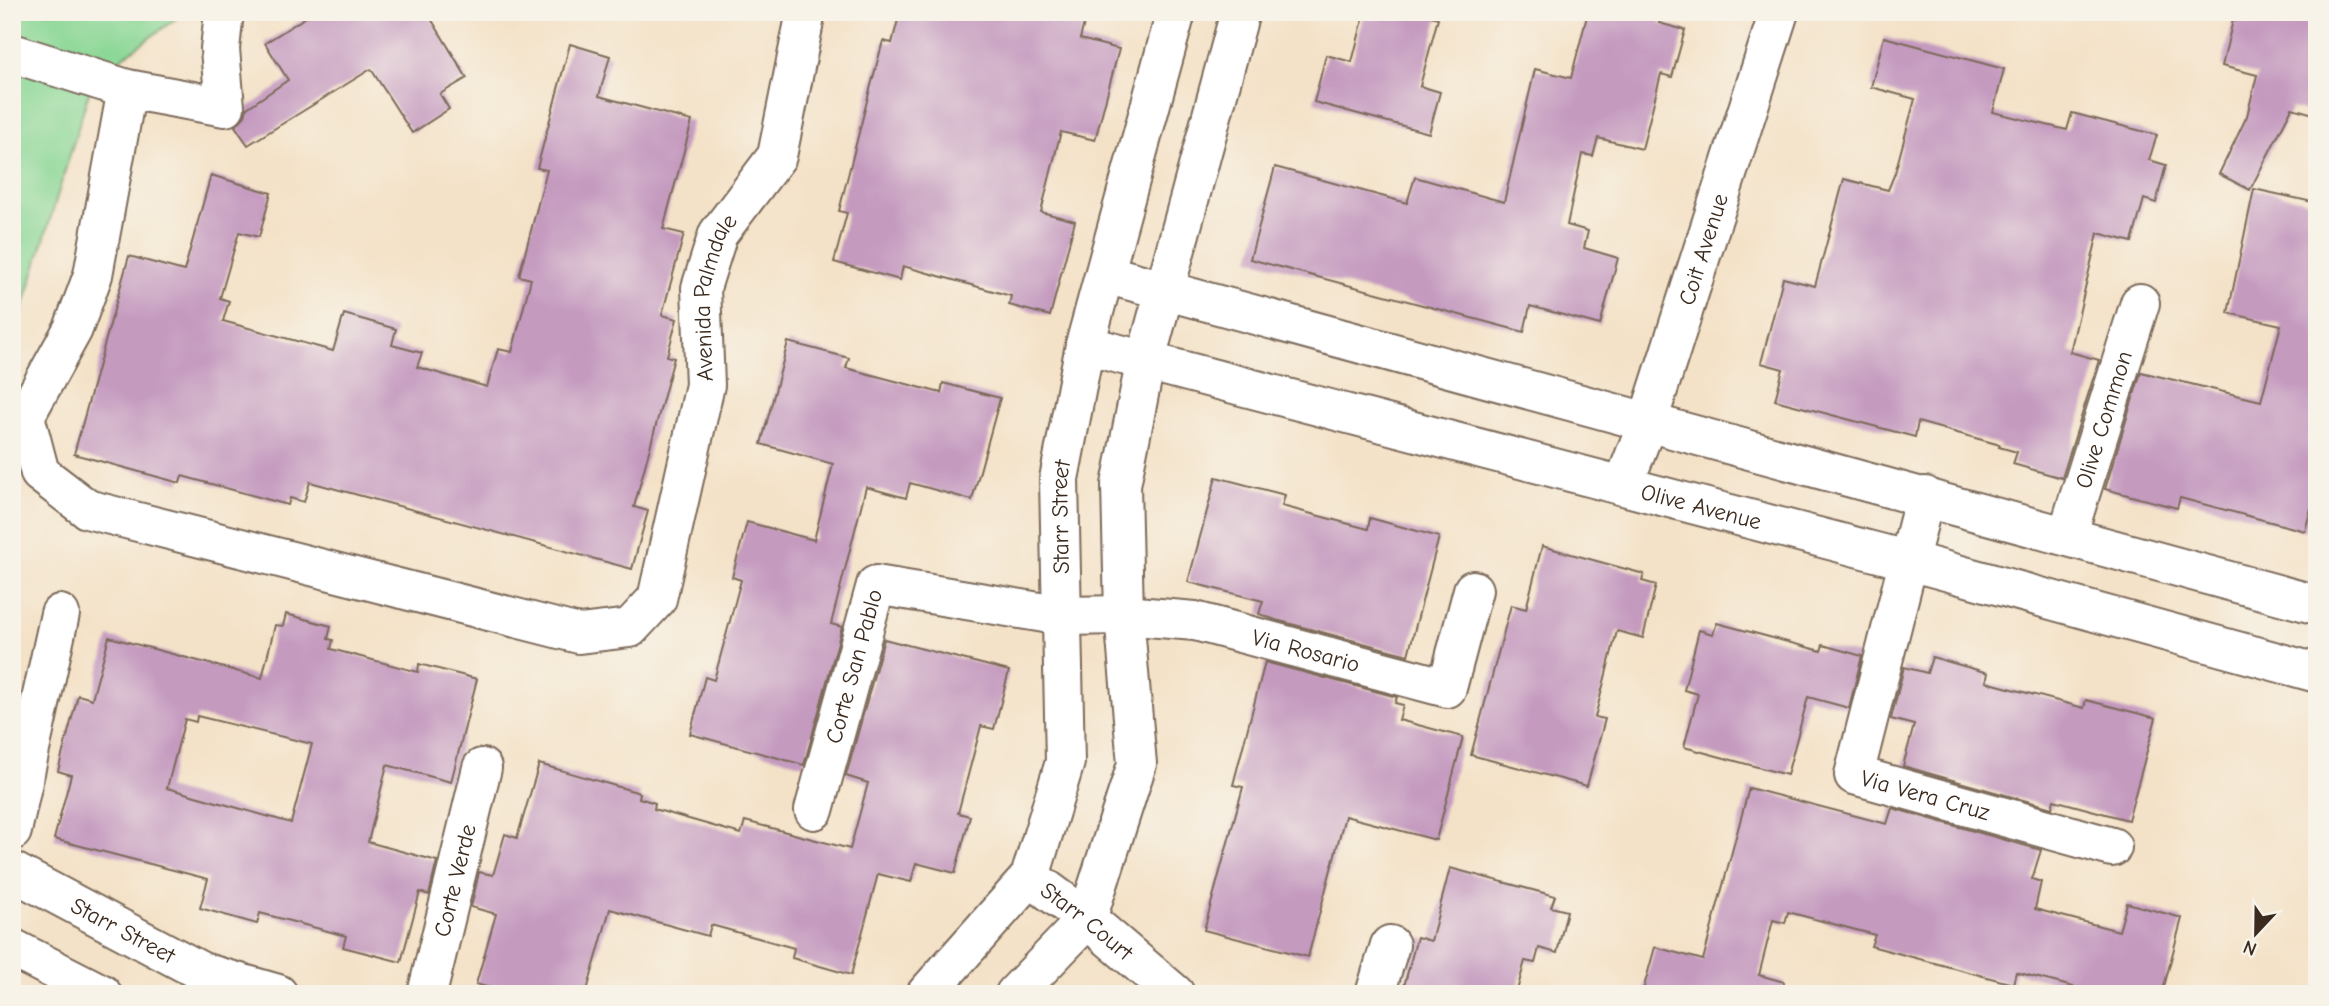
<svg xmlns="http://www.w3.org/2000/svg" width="2329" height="1006" font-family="'Comic Neue',sans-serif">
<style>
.green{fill:#8ad795;stroke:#62805a;stroke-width:2}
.building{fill:#c49abf;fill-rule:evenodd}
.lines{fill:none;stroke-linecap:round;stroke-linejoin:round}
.minor-casing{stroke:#7c6a5a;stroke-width:42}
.minor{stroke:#fff;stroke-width:38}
.labels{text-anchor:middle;stroke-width:5;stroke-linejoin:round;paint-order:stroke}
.street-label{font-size:23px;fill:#3b2a1e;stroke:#f7f3e8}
</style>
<rect width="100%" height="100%" fill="#f7f3e8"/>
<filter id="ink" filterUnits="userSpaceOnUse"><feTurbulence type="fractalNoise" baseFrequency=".0143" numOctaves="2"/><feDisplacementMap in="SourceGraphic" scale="14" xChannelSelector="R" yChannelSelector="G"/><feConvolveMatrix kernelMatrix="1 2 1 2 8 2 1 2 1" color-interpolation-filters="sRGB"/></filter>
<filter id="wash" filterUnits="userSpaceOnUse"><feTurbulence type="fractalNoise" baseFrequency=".00686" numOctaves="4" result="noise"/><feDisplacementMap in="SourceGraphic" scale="28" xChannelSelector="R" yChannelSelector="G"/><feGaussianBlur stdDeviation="1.57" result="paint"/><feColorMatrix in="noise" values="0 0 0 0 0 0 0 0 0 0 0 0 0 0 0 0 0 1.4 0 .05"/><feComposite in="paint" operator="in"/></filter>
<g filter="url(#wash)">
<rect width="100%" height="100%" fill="#f4e2c8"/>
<path class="green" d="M 12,12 L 185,12 L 93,79 L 12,344 Z"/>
<g id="blocks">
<g class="building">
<path d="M 314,12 L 427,12 L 467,78 L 440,94 L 449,109 L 412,133 L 371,69 L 248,145 L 235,126 L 245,116 L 247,108 L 288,80 L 265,43 Z"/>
<path d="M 900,12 L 1087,12 L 1080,39 L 1119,49 L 1095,140 L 1061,132 L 1058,143 L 1041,212 L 1075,221 L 1050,316 L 1009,305 L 1011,296 L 903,266 L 900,280 L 834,262 L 847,213 L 839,211 L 869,93 L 883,41 L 892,43 Z"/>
<path d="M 1365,12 L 1417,12 L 1438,18 L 1420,86 L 1440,92 L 1429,133 L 1314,102 L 1326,55 L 1352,62 Z"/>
<path d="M 1588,12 L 1662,12 L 1659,23 L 1685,30 L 1672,77 L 1661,74 L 1642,149 L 1598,138 L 1593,156 L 1582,154 L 1567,225 L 1588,231 L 1584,248 L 1618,258 L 1600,325 L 1530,306 L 1524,332 L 1250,259 L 1275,167 L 1407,203 L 1415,177 L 1504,202 L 1535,69 L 1571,78 Z"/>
<path d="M 2238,12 L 2317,12 L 2317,115 L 2292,108 L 2250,190 L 2219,174 L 2247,116 L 2257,75 L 2222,66 L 2233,20 L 2236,21 Z"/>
<path d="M 1884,37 L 2004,69 L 1993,112 L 2067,130 L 2072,113 L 2157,135 L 2149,160 L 2166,165 L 2156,203 L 2144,199 L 2132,242 L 2098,233 L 2070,352 L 2099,360 L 2062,478 L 2013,464 L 2017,452 L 1999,447 L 2000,445 L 1918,422 L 1915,437 L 1775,400 L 1783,369 L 1761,363 L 1783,278 L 1815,286 L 1844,179 L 1888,190 L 1895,173 L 1915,99 L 1871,87 Z"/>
<path d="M 570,44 L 610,56 L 599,96 L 692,121 L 663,229 L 684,234 L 662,315 L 677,319 L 667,356 L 674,358 L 634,507 L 648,511 L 632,569 L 310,482 L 304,502 L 290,498 L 288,505 L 182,476 L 180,483 L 74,454 L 129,256 L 184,271 L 211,175 L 271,193 L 259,237 L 239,232 L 220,298 L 229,301 L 223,321 L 333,351 L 344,314 L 396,329 L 392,345 L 422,353 L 417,367 L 487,387 L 498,349 L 512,352 L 531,279 L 519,276 L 547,170 L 537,168 Z"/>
<path d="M 2254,189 L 2317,203 L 2317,486 L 2305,531 L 2180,498 L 2177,508 L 2105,489 L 2141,372 L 2261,401 L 2281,325 L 2228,313 Z"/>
<path d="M 788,342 L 849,358 L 846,368 L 941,393 L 943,383 L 1000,398 L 972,500 L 910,483 L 906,498 L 866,487 L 831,624 L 842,627 L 804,765 L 690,734 L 705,677 L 714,680 L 741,580 L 732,577 L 747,522 L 814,540 L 833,464 L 761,444 Z"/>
<path d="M 1216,477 L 1285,495 L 1282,506 L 1368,529 L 1370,518 L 1439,537 L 1408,655 L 1276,620 L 1259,614 L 1263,601 L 1188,582 Z"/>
<path d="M 1542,546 L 1644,574 L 1642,581 L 1656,585 L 1643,638 L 1617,631 L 1595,717 L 1605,719 L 1587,786 L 1471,755 L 1511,605 L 1526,609 Z"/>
<path d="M 286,614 L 331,626 L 328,639 L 333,640 L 331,649 L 418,672 L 419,664 L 477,679 L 451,782 L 387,765 L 368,842 L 437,861 L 429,895 L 420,892 L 401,962 L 343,947 L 346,936 L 260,913 L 257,924 L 200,908 L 208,879 L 54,839 L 71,775 L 58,771 L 78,695 L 92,699 L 109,637 L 262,678 L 275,625 L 283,626 ZM 197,716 L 312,744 L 291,823 L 167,788 L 185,719 L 196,722 Z"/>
<path d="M 1717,623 L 1821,651 L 1823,645 L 1862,656 L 1849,708 L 1808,697 L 1787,775 L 1684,747 L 1698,694 L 1684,690 L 1699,630 L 1713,634 Z"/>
<path d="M 884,639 L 1009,671 L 994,729 L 981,726 L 958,813 L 970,816 L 955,873 L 916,863 L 911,882 L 878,874 L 851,975 L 792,958 L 794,948 L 711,925 L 708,936 L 610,909 L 586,994 L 511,994 L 476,984 L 496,914 L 471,907 L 479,872 L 493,875 L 505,834 L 517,838 L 539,764 L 640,793 L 639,798 L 655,803 L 654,809 L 741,834 L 745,821 L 850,849 L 868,783 L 846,776 Z"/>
<path d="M 1932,657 L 1988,673 L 1986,682 L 2084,708 L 2086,700 L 2156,718 L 2128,820 L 2054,800 L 2052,808 L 1903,766 L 1914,725 L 1891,719 L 1904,667 L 1927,673 Z"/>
<path d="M 1265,662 L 1397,697 L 1395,703 L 1403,705 L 1399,720 L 1463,737 L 1436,840 L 1345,816 L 1308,957 L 1204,930 L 1243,787 L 1233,785 Z"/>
<path d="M 1749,788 L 1887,824 L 1892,808 L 2041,850 L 2032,879 L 2041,882 L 2035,909 L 2119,931 L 2127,903 L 2182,918 L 2162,994 L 2100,994 L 2016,972 L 2013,984 L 1871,946 L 1875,935 L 1788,912 L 1785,923 L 1773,920 L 1759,975 L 1784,982 L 1783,994 L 1642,994 L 1655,947 L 1703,960 Z"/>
<path d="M 1450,868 L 1555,896 L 1551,907 L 1567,911 L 1557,953 L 1539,948 L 1535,963 L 1525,961 L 1516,994 L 1402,994 L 1417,937 L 1431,941 Z"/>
</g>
</g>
</g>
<g filter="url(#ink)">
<use href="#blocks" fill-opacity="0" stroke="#7c6a5a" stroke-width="2"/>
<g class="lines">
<defs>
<g id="minor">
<path d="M 12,53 L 127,89 L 225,107 L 220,49 L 224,12"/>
<path id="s1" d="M 127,89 L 93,275 L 73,329 L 25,416 L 40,473 L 87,509 L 579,634 L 630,628 L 657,599 L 705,385 L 701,288 L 718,234 L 777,156 L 806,12"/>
<path d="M 1105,274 L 2317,605"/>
<path id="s2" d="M 1085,345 L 1906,560 L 2317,673"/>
<path id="s3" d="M 1623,486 L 1648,421 L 1779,12"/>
<path id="s4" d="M 1925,496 L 1854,775 L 2112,847"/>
<path id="s5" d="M 2067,536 L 2140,303"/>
<path id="s6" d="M 814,810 L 876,585 L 1063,616 L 1124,615 L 1195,621 L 1447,688 L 1473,590"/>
<path d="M 12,831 L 60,614"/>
<path id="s7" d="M 12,871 L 202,972 L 278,994"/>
<path id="s8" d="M 1030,877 L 1087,919 L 1175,994"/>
<path d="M 12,948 L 102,994"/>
<path id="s9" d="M 427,994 L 482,768"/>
<path id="s10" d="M 926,994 L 1030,877 L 1065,762 L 1059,479 L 1085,345 L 1176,12"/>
<path d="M 1015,994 L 1087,919 L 1137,764 L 1124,615 L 1121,485 L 1146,359 L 1240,12"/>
<path d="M 1375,994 L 1390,945"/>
</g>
</defs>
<use href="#minor" class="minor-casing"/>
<use href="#minor" class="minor"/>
</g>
</g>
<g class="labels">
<g class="street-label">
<text dy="8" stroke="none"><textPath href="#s3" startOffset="250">Coit Avenue</textPath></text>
<text dy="8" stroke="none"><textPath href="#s1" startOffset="1372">Avenida Palmdale</textPath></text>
<text dy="8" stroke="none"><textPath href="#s5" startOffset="122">Olive Common</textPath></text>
<text dy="8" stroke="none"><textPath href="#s2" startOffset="637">Olive Avenue</textPath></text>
<text dy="8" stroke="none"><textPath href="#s10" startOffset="522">Starr Street</textPath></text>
<text dy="8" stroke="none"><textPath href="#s6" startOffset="670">Via Rosario</textPath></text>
<text dy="8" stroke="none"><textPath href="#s6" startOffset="149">Corte San Pablo</textPath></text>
<text dy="8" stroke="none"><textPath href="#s4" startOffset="362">Via Vera Cruz</textPath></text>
<text dy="8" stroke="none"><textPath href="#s9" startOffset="117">Corte Verde</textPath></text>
<text dy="8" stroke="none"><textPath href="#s8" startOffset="72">Starr Court</textPath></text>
<text dy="8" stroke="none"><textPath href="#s7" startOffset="126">Starr Street</textPath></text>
</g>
</g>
<rect width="2329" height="1006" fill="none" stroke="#f7f3e8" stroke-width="42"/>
<g transform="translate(2256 933) rotate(202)" stroke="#f7f3e8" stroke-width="5" paint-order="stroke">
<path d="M0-5L12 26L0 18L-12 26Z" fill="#3b2a1e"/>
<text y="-10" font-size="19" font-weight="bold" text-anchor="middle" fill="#3b2a1e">N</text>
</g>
</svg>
